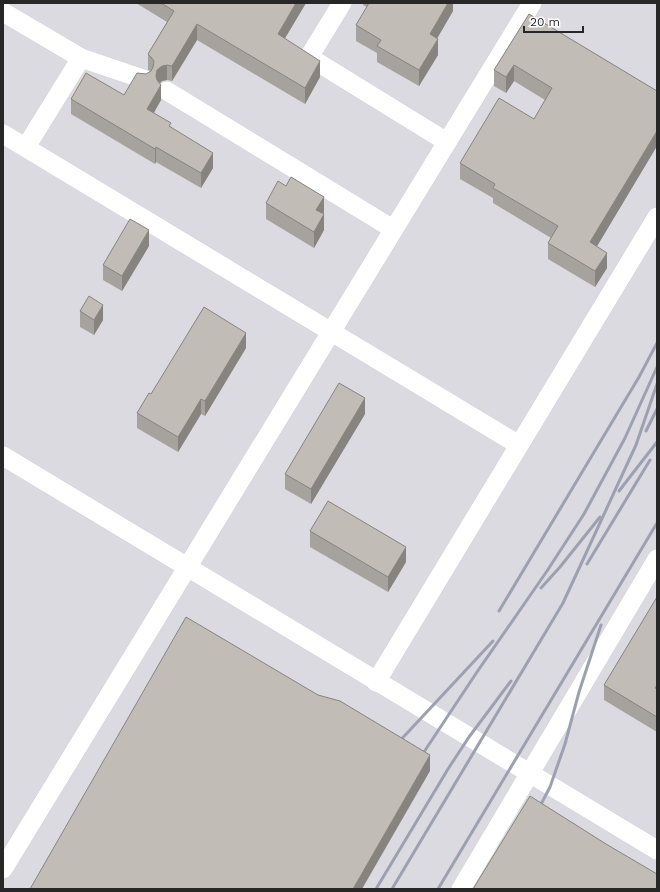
<svg xmlns="http://www.w3.org/2000/svg" width="660" height="892" font-family="'Work Sans',sans-serif">
<style>
.industrial{fill:#dcdae1}
.lines{fill:none;stroke-linecap:round;stroke-linejoin:round}
.minor-casing{stroke:#cfd2df;stroke-width:20}
.minor{stroke:#fff;stroke-width:19}
.rail{stroke:#9da0b0;stroke-width:3}
.wall{fill:#a6a29d}
.shaded-wall{fill:#87847f}
.building{fill:#c1bcb6;stroke:#87847f}
</style>
<rect width="100%" height="100%" fill="#e9e2da"/>
<rect class="industrial" x="3" y="3" width="654" height="886"/>
<g class="lines">
<defs>
<g id="minor">
<path d="M 342,3 L 309,57 L 447,142"/>
<path d="M 3,12 L 81,58 L 143,79"/>
<path d="M 167,91 L 393,229"/>
<path d="M 3,134 L 519,445"/>
<path d="M 26,147 L 81,58"/>
<path d="M 3,456 C 221,587 438,720 657,850"/>
<path d="M 376,682 L 657,217"/>
<path d="M 3,869 L 532,3"/>
<path d="M 461,889 L 657,559"/>
</g>
</defs>
<use href="#minor" class="minor-casing"/>
<use href="#minor" class="minor"/>
<g class="rail">
<path d="M 646,431 L 657,409"/>
<path d="M 619,491 L 657,442"/>
<path d="M 587,564 L 650,460"/>
<path d="M 541,588 L 560,567 L 600,517"/>
<path d="M 499,611 L 639,377 L 657,343"/>
<path d="M 395,746 L 493,641"/>
<path d="M 418,761 L 477,672 L 547,571 L 584,514 L 625,438 L 657,367"/>
<path d="M 537,812 L 550,787 L 565,744 L 579,692 L 601,625"/>
<path d="M 376,889 L 448,769 L 469,737 L 511,681"/>
<path d="M 392,889 L 563,603 L 636,445 L 657,384"/>
<path d="M 438,889 L 657,523"/>
</g>
</g>
<g class="wall">
<path d="M 136,3 L 306,3 L 285,38 L 320,77 L 305,104 L 197,40 L 172,81 L 167,80 L 162,81 L 160,83 L 161,100 L 154,113 L 171,127 L 213,168 L 201,188 L 156,162 L 155,164 L 71,114 L 71,99 L 124,95 L 146,74 L 151,71 L 148,70 L 148,54 L 167,22 Z"/>
<path d="M 363,3 L 453,3 L 453,11 L 437,39 L 438,55 L 419,86 L 377,62 L 377,53 L 356,41 L 356,25 L 367,7 L 363,5 Z"/>
<path d="M 529,14 L 657,91 L 657,146 L 597,246 L 607,268 L 595,287 L 548,259 L 548,243 L 551,238 L 493,203 L 493,198 L 460,179 L 460,163 L 534,119 L 545,100 L 514,81 L 506,93 L 494,86 L 494,70 Z"/>
<path d="M 266,203 L 324,212 L 323,214 L 324,230 L 314,248 L 266,219 Z"/>
<path d="M 149,246 L 122,291 L 103,280 L 103,265 Z"/>
<path d="M 80,311 L 103,320 L 94,335 L 80,327 Z"/>
<path d="M 246,348 L 205,416 L 201,414 L 178,452 L 137,428 L 137,413 L 151,394 Z"/>
<path d="M 365,414 L 311,504 L 285,489 L 285,474 Z"/>
<path d="M 310,531 L 406,562 L 388,592 L 310,547 Z"/>
<path d="M 657,597 L 657,732 L 604,700 L 604,685 Z"/>
</g>
<g class="shaded-wall">
<path d="M 296,3 L 306,3 L 278,50 L 278,34 Z"/>
<path d="M 448,3 L 453,3 L 453,11 L 430,50 L 430,34 Z"/>
<path d="M 197,24 L 197,40 L 172,81 L 172,66 Z"/>
<path d="M 438,39 L 438,55 L 419,86 L 419,70 Z"/>
<path d="M 320,61 L 320,77 L 305,104 L 305,88 Z"/>
<path d="M 167,65 L 167,80 L 162,81 L 157,86 L 156,76 L 157,70 L 162,66 Z"/>
<path d="M 514,65 L 514,81 L 506,93 L 506,77 Z"/>
<path d="M 161,85 L 161,100 L 147,124 L 147,109 Z"/>
<path d="M 657,131 L 657,146 L 590,258 L 590,242 Z"/>
<path d="M 156,147 L 156,162 L 155,164 L 155,149 Z"/>
<path d="M 213,153 L 213,168 L 201,188 L 201,173 Z"/>
<path d="M 324,197 L 324,212 L 316,225 L 316,210 Z"/>
<path d="M 324,214 L 324,230 L 314,248 L 314,232 Z"/>
<path d="M 149,230 L 149,246 L 122,291 L 122,276 Z"/>
<path d="M 607,253 L 607,268 L 595,287 L 595,271 Z"/>
<path d="M 103,305 L 103,320 L 94,335 L 94,320 Z"/>
<path d="M 246,333 L 246,348 L 205,416 L 205,401 Z"/>
<path d="M 365,398 L 365,414 L 311,504 L 311,489 Z"/>
<path d="M 201,399 L 201,414 L 178,452 L 178,437 Z"/>
<path d="M 406,547 L 406,562 L 388,592 L 388,577 Z"/>
<path d="M 430,755 L 430,771 L 362,889 L 353,889 Z"/>
</g>
<g class="building">
<path d="M 161,3 L 296,3 L 278,34 L 320,61 L 305,88 L 197,24 L 172,66 L 167,65 L 162,66 L 157,70 L 156,76 L 157,80 L 161,85 L 147,109 L 171,123 L 169,126 L 213,153 L 201,173 L 156,147 L 155,149 L 71,99 L 86,73 L 124,95 L 137,73 L 146,74 L 151,71 L 153,67 L 154,61 L 151,57 L 148,54 L 174,11 Z"/>
<path d="M 369,3 L 448,3 L 430,34 L 438,39 L 419,70 L 377,46 L 381,40 L 356,25 Z"/>
<path d="M 529,14 L 657,91 L 657,131 L 590,242 L 607,253 L 595,271 L 548,243 L 558,226 L 493,188 L 495,184 L 460,163 L 499,98 L 534,119 L 552,88 L 514,65 L 506,77 L 494,70 Z"/>
<path d="M 291,177 L 324,197 L 316,210 L 324,214 L 314,232 L 266,203 L 278,181 L 286,186 Z"/>
<path d="M 130,219 L 149,230 L 122,276 L 103,265 Z"/>
<path d="M 89,296 L 103,305 L 94,320 L 80,311 Z"/>
<path d="M 204,307 L 246,333 L 205,401 L 201,399 L 178,437 L 137,413 L 149,393 L 151,394 Z"/>
<path d="M 339,383 L 365,398 L 311,489 L 285,474 Z"/>
<path d="M 328,501 L 406,547 L 388,577 L 310,531 Z"/>
<path d="M 657,597 L 657,685 L 655,688 L 657,689 L 657,717 L 604,685 Z"/>
<path d="M 186,617 L 318,695 L 340,701 L 430,755 L 353,889 L 30,889 Z"/>
<path d="M 530,796 L 606,844 L 657,874 L 657,889 L 473,889 Z"/>
</g>
<rect width="660" height="892" fill="none" stroke="#272727" stroke-width="8"/>
<path d="M524 26v6h59v-6" fill="none" stroke="#272727" stroke-width="2"/>
<text x="530" y="26" font-size="12" fill="#272727" stroke="#ffffff" stroke-width="3" paint-order="stroke">20 m</text>
</svg>
